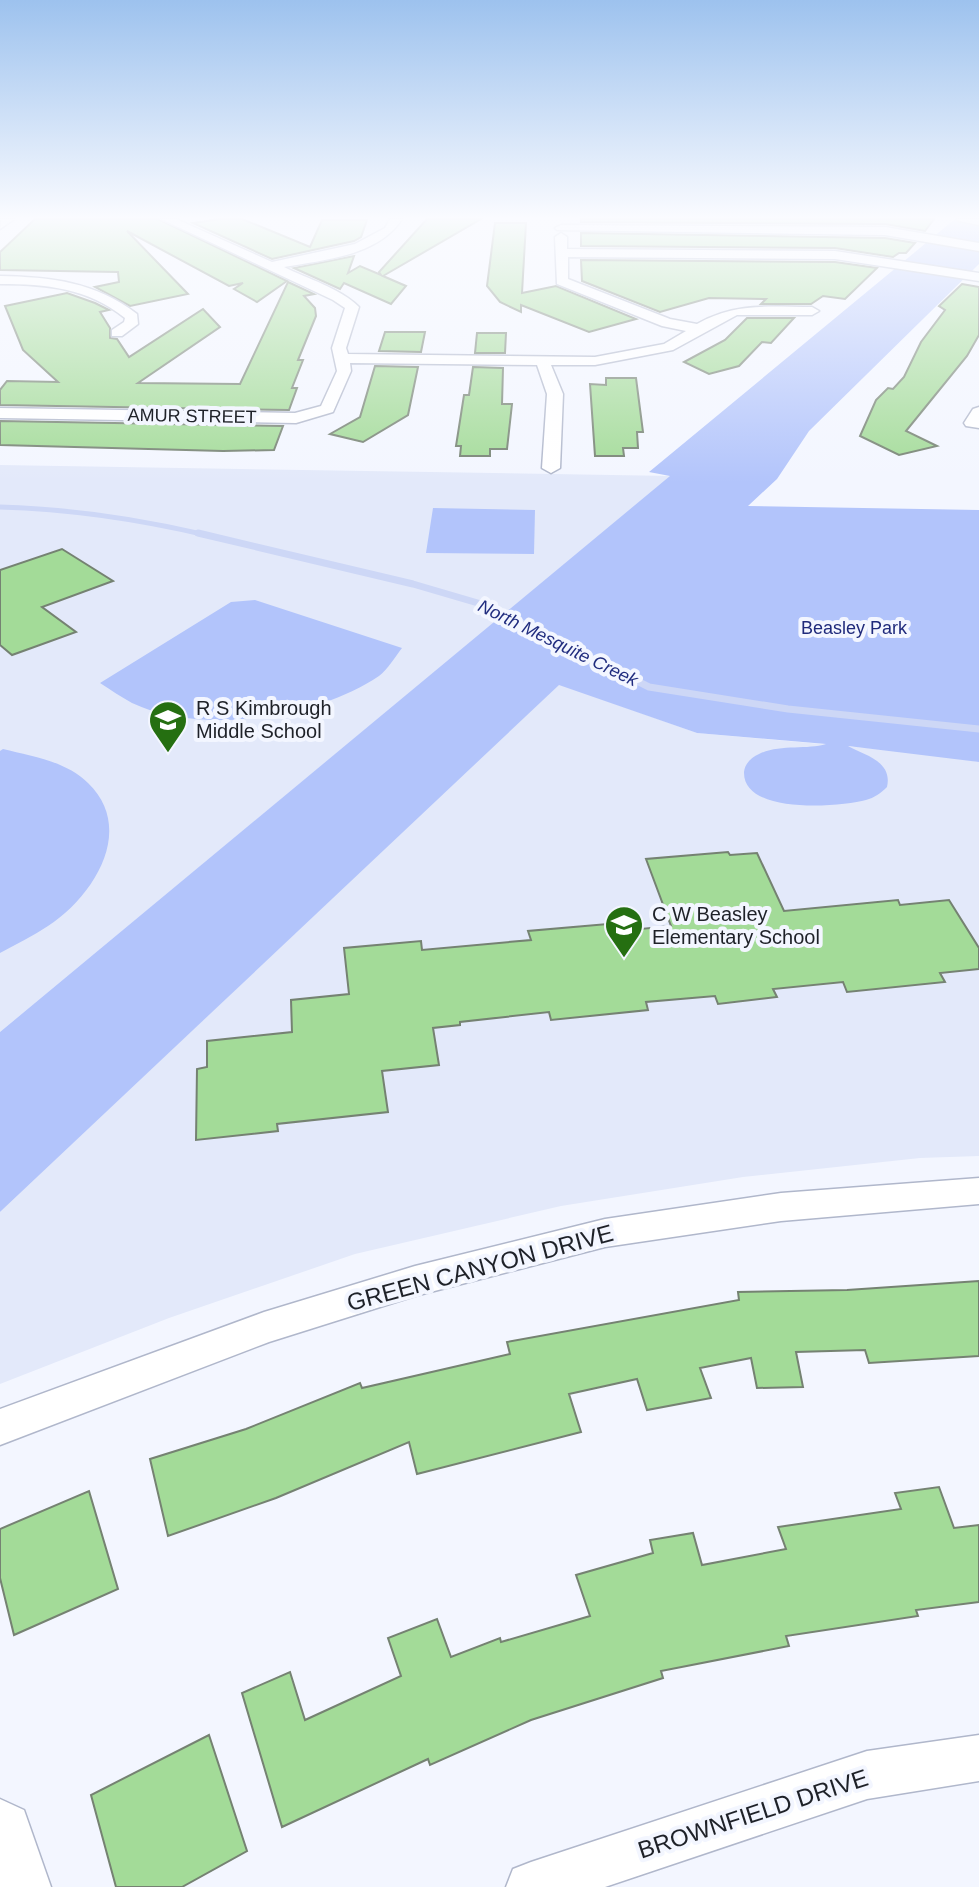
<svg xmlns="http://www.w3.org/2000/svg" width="979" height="1887" font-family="Helvetica,sans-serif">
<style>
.built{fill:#e3e9fa}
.green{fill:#b2c4fb}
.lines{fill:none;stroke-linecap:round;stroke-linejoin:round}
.stream-far1{stroke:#cdd7f6;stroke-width:5}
.stream{stroke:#cdd7f6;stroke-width:7}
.building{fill:#a3db98;stroke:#758272;stroke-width:2}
.street-casing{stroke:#b0b7cb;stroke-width:3}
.secondary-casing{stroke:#b0b7cb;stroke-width:3}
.street{fill:#fff;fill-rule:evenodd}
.secondary{fill:#fff;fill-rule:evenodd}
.labels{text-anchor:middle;stroke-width:8;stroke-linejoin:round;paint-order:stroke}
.far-street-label{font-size:18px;fill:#1e2128;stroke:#f3f6ff}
.far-park-label{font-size:18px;fill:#1f2a7b;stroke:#f3f6ff}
.far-water-label{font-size:18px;font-style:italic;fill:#212d7f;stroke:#f3f6ff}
.poi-label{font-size:20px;fill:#1e2128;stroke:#f3f6ff;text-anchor:start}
.near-street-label{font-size:24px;fill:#1e2128;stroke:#f3f6ff}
</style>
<rect width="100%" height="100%" fill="#f3f6ff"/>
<g class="built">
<path d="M 0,465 L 671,476 L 0,1032 Z"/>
<path d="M 559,684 L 697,733 L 913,752 L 979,762 L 979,1156 L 920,1158 L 743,1177 L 561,1206 L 355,1254 L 169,1318 L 0,1384 L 0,1212 Z"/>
</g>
<g class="green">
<path d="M 955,219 L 979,219 L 979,264 L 809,431 L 777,479 L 748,506 L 979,510 L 979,762 L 848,746 C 864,755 893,761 887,787 C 881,793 874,798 866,800 C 840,807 743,815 744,772 C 745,763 752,757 759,754 C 779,744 807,750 826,744 L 697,733 L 559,685 L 0,1212 L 0,1032 L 670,476 L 649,472 Z"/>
<path d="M 433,508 L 535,510 L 534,554 L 426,553 Z"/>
<path d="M 255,600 L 402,648 C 395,657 388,669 379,676 C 317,718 201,736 132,703 C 121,697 111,690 100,683 L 231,602 Z"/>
<path d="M 3,749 C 31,756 66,761 88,783 C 136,829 94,896 48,926 C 33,936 16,944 0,953 L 0,751 Z"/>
</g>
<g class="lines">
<path class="stream-far1" d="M 0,507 C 70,509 138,519 206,535"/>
<path class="stream" d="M 198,533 L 413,584 L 488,606 L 649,687 L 788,709 L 979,729"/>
</g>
<g class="building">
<path d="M 35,219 L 158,219 L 287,281 L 257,302 L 234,289 L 243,283 L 229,286 L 127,231 L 188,294 L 130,306 L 95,287 L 119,282 L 118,272 L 0,270 L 0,252 Z"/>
<path d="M 220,219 L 242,219 L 310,247 L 322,220 L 367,220 L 361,237 L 354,241 L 272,259 L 193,223 Z"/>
<path d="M 427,219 L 481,219 L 383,276 L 406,286 L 391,304 L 344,283 L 340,289 L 294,268 L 354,256 L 348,273 L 360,266 L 381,275 L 379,272 Z"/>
<path d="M 581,219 L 934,219 L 925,231 L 885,224 L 581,222 Z"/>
<path d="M 495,223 L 526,223 L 522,293 L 556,286 L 636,319 L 589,332 L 521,305 L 521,312 L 500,302 L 487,286 Z"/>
<path d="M 581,233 L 885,238 L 915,243 L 906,253 L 899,253 L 893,257 L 835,248 L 581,246 Z"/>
<path d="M 581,260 L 835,262 L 877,268 L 845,299 L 823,296 L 811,304 L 761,304 L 766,299 L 709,298 L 660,312 L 582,281 Z"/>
<path d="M 288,282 L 314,294 L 304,296 L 315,308 L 316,316 L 298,360 L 303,360 L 292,388 L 297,388 L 289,410 L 0,405 L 0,390 L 7,381 L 58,382 L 23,350 L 5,306 L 67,293 L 95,303 L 109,310 L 100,312 L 110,328 L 110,338 L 117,339 L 129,357 L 203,309 L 220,327 L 138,383 L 240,384 Z"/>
<path d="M 962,284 L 979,287 L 979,335 L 967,356 L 906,431 L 937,446 L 899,455 L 860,436 L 876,400 L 888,388 L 893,389 L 904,377 L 921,342 L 945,310 L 939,306 Z"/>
<path d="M 747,318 L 794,318 L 771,343 L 762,342 L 739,366 L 709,374 L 684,362 L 725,340 Z"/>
<path d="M 385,332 L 425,332 L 421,352 L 379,351 Z"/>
<path d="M 477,333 L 506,333 L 505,353 L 475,353 Z"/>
<path d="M 375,366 L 418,367 L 408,415 L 363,442 L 330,434 L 360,417 Z"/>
<path d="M 473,367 L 503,368 L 502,404 L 512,404 L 507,449 L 490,449 L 490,456 L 460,456 L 461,446 L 456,446 L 464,395 L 469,395 Z"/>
<path d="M 606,378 L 636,378 L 643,432 L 637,432 L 638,448 L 623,448 L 624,456 L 595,456 L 590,384 L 606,385 Z"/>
<path d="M 0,421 L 283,426 L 274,450 L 223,451 L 0,445 Z"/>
<path d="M 62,549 L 113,581 L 42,607 L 76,632 L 12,655 L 0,645 L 0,570 Z"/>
<path d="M 728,852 L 730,855 L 757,853 L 784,911 L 898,900 L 900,905 L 949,900 L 979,948 L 979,969 L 940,973 L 945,982 L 847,992 L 843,982 L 773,989 L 777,997 L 718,1004 L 715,996 L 646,1002 L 648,1010 L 551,1020 L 549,1012 L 460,1022 L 460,1025 L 433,1028 L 439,1065 L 382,1071 L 388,1112 L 277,1124 L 278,1131 L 196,1140 L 197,1069 L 207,1067 L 207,1041 L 292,1032 L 291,1000 L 349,994 L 344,948 L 421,941 L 422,950 L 531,940 L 528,931 L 619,923 L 621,931 L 671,926 L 646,859 Z"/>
<path d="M 979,1281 L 979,1356 L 869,1363 L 865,1350 L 796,1352 L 803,1387 L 757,1388 L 751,1358 L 700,1368 L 711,1398 L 647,1410 L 637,1379 L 569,1394 L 581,1432 L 417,1474 L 409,1442 L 276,1498 L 168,1536 L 150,1459 L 246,1429 L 360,1383 L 362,1388 L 510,1354 L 507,1342 L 739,1300 L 738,1292 L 847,1290 Z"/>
<path d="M 939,1487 L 954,1528 L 979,1525 L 979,1602 L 916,1610 L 918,1616 L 786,1636 L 789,1646 L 661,1671 L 663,1678 L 531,1720 L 430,1765 L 428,1759 L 282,1827 L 242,1693 L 290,1672 L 305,1720 L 401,1676 L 388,1638 L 437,1619 L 451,1657 L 500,1638 L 501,1642 L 590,1616 L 576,1575 L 653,1553 L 650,1540 L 693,1533 L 702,1565 L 786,1549 L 778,1527 L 901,1509 L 895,1493 Z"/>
<path d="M 89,1491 L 118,1589 L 14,1635 L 0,1578 L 0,1529 Z"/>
<path d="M 209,1735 L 247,1851 L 182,1887 L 116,1887 L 91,1795 Z"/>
</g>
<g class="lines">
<defs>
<g id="street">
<path d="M 14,219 L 0,229 L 1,219 Z"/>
<path d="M 161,219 L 176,219 L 272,262 L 355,244 L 385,228 L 390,219 L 402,219 C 378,256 324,260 284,267 C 308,279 340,288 359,307 L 346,348 L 348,354 L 595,357 L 664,344 L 686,331 L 662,326 L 557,284 L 555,237 L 561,233 L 567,237 L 567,249 L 835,251 L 979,273 L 979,281 L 835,259 L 568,257 L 568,279 L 670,319 L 697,324 C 735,302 769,307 812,307 L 819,311 L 812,315 L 737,315 L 673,350 L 595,365 L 551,365 L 563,394 L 560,468 L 551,473 L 542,468 L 547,394 L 537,365 L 350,363 L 351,371 L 333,412 L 296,423 L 0,418 L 0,408 L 295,413 L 321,406 L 337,371 L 332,348 L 345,308 L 333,300 Z"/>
<path d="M 957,219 L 979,219 L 979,225 L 959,221 Z"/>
<path d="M 561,225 L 885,227 L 979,243 L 979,251 L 885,235 L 557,230 L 555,228 Z"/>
<path d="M 0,276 C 51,277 96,282 137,314 L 138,324 L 122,336 L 112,336 L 112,330 L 124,322 L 125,318 C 88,288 46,284 0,284 Z"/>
<path d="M 979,407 L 979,428 L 966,426 L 964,423 L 973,409 Z"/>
<path d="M 979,1178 L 979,1204 L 781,1221 L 605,1247 L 415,1296 L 269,1342 L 0,1445 L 0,1409 L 264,1312 L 415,1266 L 605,1219 L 781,1193 Z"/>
<path d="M 979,1735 L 979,1781 L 867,1799 L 605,1887 L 506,1887 L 513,1869 L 531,1862 L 867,1751 Z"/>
</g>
<path id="secondary" d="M 0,1799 L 24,1810 L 51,1887 L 0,1887 Z"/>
</defs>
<use href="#street" class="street-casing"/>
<use href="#secondary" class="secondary-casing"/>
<use href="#street" class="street"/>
<use href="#secondary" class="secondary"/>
</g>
<linearGradient id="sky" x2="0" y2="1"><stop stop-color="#9dc2ee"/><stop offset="0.45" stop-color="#fafbff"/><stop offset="1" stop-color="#fafbff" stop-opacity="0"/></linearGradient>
<rect width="979" height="483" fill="url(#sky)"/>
<defs>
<symbol id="school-pin" viewBox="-11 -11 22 30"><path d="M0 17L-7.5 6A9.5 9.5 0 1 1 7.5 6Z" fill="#256f11" stroke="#f3f6ff"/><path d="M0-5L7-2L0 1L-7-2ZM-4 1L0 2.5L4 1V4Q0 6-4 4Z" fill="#fff"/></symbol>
</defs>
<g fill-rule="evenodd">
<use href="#school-pin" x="146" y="698" width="44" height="60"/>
<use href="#school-pin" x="602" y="903" width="44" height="60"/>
</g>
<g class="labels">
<g class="far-street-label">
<text transform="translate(192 416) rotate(1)" y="6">AMUR STREET</text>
</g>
<g class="far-park-label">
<text x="854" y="634">Beasley Park</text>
</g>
<g class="far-water-label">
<text transform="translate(558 643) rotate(26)" y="6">North Mesquite Creek</text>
</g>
<g class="poi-label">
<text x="196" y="715">R S Kimbrough<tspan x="196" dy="23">Middle School</tspan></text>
<text x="652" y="921">C W Beasley<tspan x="652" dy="23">Elementary School</tspan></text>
</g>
<g class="near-street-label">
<text transform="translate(480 1268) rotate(-15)" y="8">GREEN CANYON DRIVE</text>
<text transform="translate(753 1814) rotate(-18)" y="8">BROWNFIELD DRIVE</text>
</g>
</g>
</svg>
